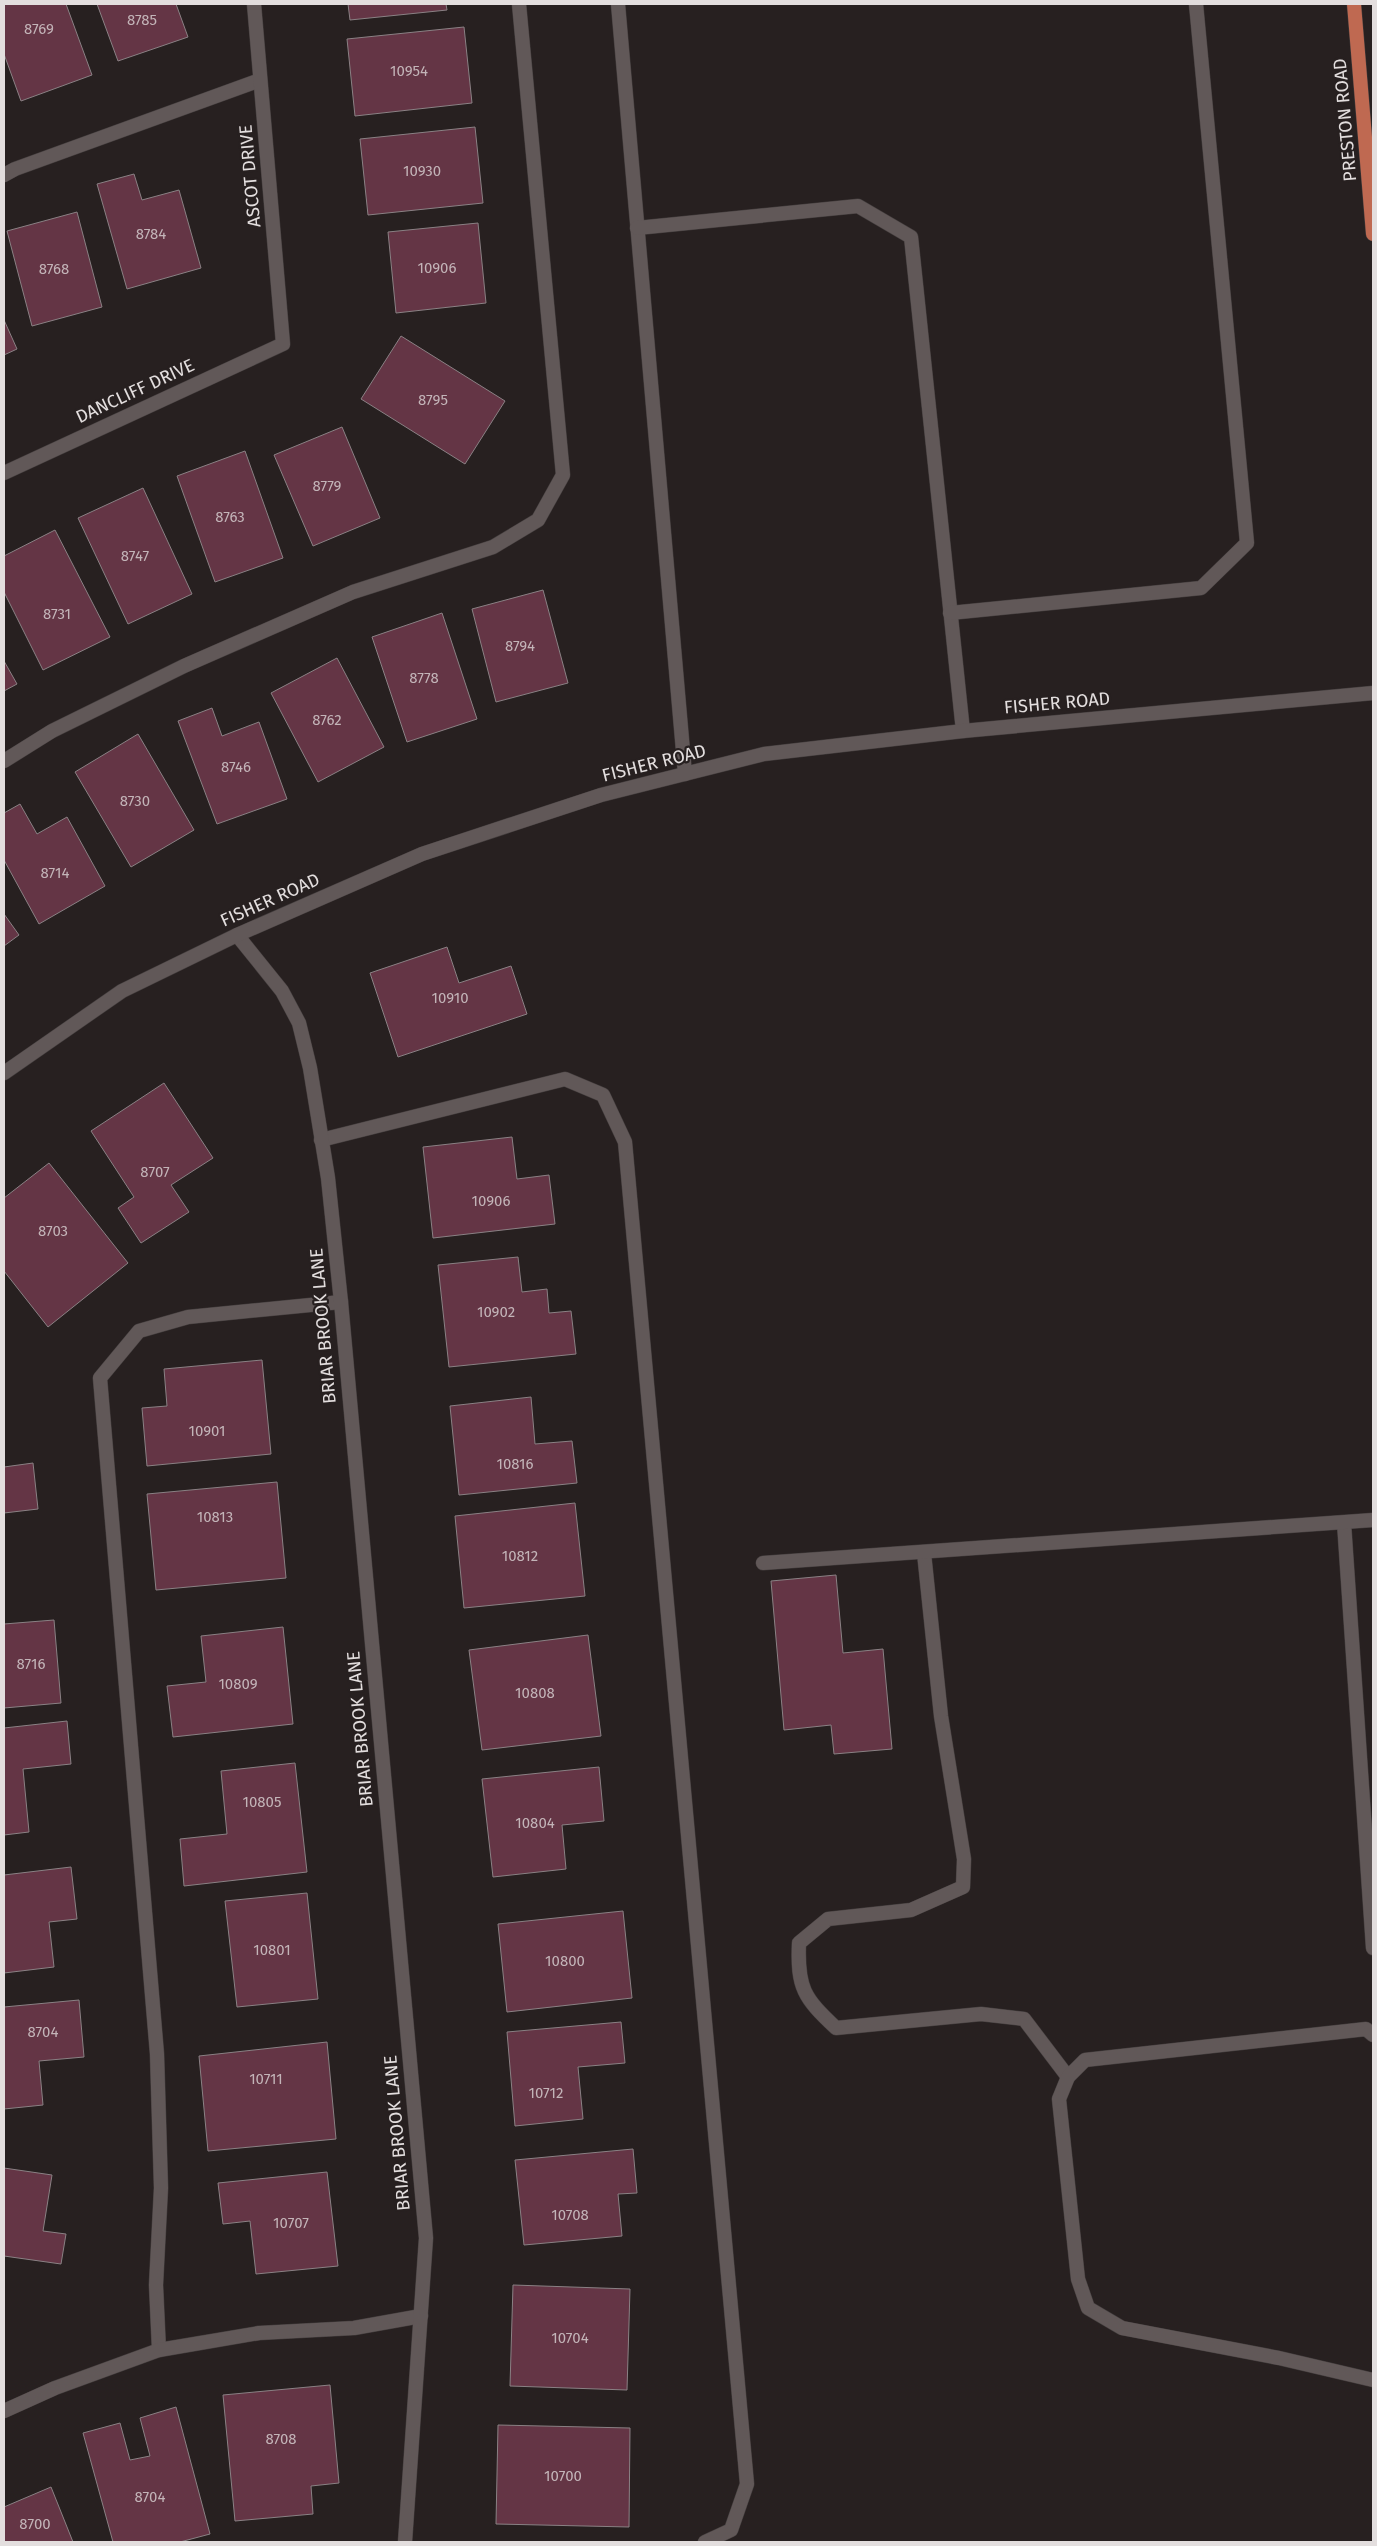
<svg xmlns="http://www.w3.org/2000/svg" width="1377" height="2546" font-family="'Fira Sans',sans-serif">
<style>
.building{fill:#643545;stroke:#8a8184}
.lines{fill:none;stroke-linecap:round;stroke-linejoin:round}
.service-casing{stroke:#433d3d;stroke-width:15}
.minor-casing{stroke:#433d3d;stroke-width:15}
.tertiary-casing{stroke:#433d3d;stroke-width:15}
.primary-casing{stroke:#433d3d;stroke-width:15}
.service{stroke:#615858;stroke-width:14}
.minor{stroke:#615858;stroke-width:14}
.tertiary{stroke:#615858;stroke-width:14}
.primary{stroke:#bf6951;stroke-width:14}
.labels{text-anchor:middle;stroke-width:4.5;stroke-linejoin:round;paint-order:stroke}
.number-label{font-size:15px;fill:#c3b4b8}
.street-label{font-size:18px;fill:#e3dede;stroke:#272020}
</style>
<rect width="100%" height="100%" fill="#272020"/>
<g class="building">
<path d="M 4,4 L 66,4 L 92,75 L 21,101 L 4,54 Z"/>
<path d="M 97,4 L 176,4 L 188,37 L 118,61 Z"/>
<path d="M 348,4 L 446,4 L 447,10 L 350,20 Z"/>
<path d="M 464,27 L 472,103 L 355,116 L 347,39 Z"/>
<path d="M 475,127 L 483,203 L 368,215 L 360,139 Z"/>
<path d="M 134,174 L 142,200 L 179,190 L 201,268 L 127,289 L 97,184 Z"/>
<path d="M 77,212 L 102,307 L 32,326 L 7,231 Z"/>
<path d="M 478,223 L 486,303 L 396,313 L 388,232 Z"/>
<path d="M 4,320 L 17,349 L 4,355 Z"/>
<path d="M 401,336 L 505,401 L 465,464 L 361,399 Z"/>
<path d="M 342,427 L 380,518 L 313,546 L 274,455 Z"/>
<path d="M 245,451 L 283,558 L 215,582 L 177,476 Z"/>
<path d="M 143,488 L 192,594 L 128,624 L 78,518 Z"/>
<path d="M 55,530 L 110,637 L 43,670 L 4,592 L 4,556 Z"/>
<path d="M 543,590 L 568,683 L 496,702 L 472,609 Z"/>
<path d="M 442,613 L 477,719 L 407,742 L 372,637 Z"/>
<path d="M 337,658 L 384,747 L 318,782 L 271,693 Z"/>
<path d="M 4,661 L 17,684 L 4,691 Z"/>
<path d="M 212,708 L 222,736 L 259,722 L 287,799 L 217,824 L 178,721 Z"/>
<path d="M 138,734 L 194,830 L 131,867 L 75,772 Z"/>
<path d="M 20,804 L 37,834 L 67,817 L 105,886 L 39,924 L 4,860 L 4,813 Z"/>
<path d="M 4,914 L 19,935 L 4,946 Z"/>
<path d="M 447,947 L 459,983 L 511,966 L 527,1014 L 398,1057 L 370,973 Z"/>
<path d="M 164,1083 L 213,1158 L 171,1185 L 189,1212 L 141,1243 L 118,1208 L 134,1197 L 91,1131 Z"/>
<path d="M 512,1137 L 517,1179 L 549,1175 L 555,1224 L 433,1238 L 423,1147 Z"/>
<path d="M 49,1163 L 128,1263 L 48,1327 L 4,1271 L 4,1198 Z"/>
<path d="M 518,1257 L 522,1292 L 547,1289 L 549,1313 L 571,1311 L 576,1354 L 449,1367 L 438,1265 Z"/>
<path d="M 262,1360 L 271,1454 L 147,1466 L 142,1408 L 167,1406 L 164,1369 Z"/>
<path d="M 531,1397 L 535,1444 L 572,1441 L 577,1483 L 459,1495 L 450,1406 Z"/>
<path d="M 33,1463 L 38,1509 L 4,1513 L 4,1467 Z"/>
<path d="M 277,1482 L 286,1578 L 156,1590 L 147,1494 Z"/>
<path d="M 575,1503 L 585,1596 L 464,1608 L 455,1516 Z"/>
<path d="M 836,1575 L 843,1653 L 883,1649 L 892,1749 L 834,1754 L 831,1725 L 784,1730 L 771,1581 Z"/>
<path d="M 54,1620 L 61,1703 L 4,1708 L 4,1624 Z"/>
<path d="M 283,1627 L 293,1724 L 173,1737 L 167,1686 L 206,1682 L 201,1636 Z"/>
<path d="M 588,1635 L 601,1736 L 482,1750 L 469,1650 Z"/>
<path d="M 67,1721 L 71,1764 L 23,1769 L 29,1832 L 4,1835 L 4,1728 Z"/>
<path d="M 295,1763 L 307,1872 L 184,1886 L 180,1839 L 227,1834 L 221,1771 Z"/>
<path d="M 599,1767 L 604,1821 L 562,1825 L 566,1869 L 493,1877 L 482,1779 Z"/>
<path d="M 71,1867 L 77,1919 L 49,1922 L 54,1967 L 4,1973 L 4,1875 Z"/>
<path d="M 307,1893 L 318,1999 L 237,2007 L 225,1901 Z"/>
<path d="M 623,1911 L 632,1998 L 507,2012 L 498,1924 Z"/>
<path d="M 79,2000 L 84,2057 L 39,2061 L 43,2105 L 4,2109 L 4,2007 Z"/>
<path d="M 621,2022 L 625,2063 L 578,2067 L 583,2119 L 515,2126 L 507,2032 Z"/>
<path d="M 327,2042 L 336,2139 L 208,2151 L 199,2056 Z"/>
<path d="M 633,2149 L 637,2193 L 618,2194 L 622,2236 L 524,2245 L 515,2160 Z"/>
<path d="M 4,2168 L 52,2175 L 43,2231 L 66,2234 L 61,2264 L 4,2256 Z"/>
<path d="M 327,2172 L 338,2266 L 256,2274 L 250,2221 L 223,2224 L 218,2183 Z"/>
<path d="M 513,2285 L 630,2289 L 627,2390 L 510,2386 Z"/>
<path d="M 330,2385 L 339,2483 L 311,2486 L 313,2514 L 235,2521 L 223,2395 Z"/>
<path d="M 176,2407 L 210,2534 L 180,2542 L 113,2542 L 83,2433 L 120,2423 L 130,2460 L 150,2456 L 140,2418 Z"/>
<path d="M 498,2425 L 630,2428 L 629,2527 L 496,2524 Z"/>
<path d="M 51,2487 L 73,2542 L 4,2542 L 4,2507 Z"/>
</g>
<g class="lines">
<defs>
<g id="service">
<path d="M 618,4 L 685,774"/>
<path d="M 4,175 L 15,169 L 260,80"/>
<path d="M 637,228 L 858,206 L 911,237 L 963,731"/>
<path d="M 950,613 L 1201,588 L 1247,543 L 1196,4"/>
<path d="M 4,761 L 52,731 L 184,666 L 353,592 L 493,547 L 538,520 L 563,475 L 519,4"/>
<path d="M 321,1140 L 565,1079 L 603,1095 L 625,1142 L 747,2484 L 731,2530 L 705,2542"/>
<path d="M 1344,1523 L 1373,1948"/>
<path d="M 924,1553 L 941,1716 L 964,1859 L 963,1887 L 911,1910 L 828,1919 L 799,1943 C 797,1988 804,1998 836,2028 L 981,2014 L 1024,2019 L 1068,2077"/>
<path d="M 763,1563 L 1373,1520"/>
<path d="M 1373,2035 L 1366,2029 L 1085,2060 L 1068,2077 L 1059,2099 L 1078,2279 L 1088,2308 L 1122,2328 L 1279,2358 L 1373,2380"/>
<path d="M 159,2350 L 156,2285 L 161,2188 L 157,2054 L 100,1378 L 139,1331 L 188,1317 L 341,1302"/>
<path d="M 4,2411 L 55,2388 L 159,2350 L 259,2333 L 354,2328 L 421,2316"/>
</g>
<g id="minor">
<path d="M 4,473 L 283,344 L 254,4"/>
<path d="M 237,935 L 282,991 L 299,1023 L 310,1068 L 328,1178 L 341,1302 L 426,2238 L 405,2542"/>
</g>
<path id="tertiary" d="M 4,1073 L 122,991 L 237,935 L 422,854 L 601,795 L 764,754 L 963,731 L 1373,693"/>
<path id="primary" d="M 1354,4 L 1373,234"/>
</defs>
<use href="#service" class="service-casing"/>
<use href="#minor" class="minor-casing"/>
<use href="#tertiary" class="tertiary-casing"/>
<use href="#primary" class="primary-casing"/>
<use href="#service" class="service"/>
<use href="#minor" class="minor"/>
<use href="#tertiary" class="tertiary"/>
<use href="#primary" class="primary"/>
</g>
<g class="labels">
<g class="number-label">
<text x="142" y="25">8785</text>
<text x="39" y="34">8769</text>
<text x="409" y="76">10954</text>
<text x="422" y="176">10930</text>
<text x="151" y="239">8784</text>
<text x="437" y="273">10906</text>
<text x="54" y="274">8768</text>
<text x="433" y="405">8795</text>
<text x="327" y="491">8779</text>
<text x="230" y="522">8763</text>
<text x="135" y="561">8747</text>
<text x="57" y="619">8731</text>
<text x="520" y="651">8794</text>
<text x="424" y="683">8778</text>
<text x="327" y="725">8762</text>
<text x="236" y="772">8746</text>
<text x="135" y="806">8730</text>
<text x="55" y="878">8714</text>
<text x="450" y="1003">10910</text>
<text x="155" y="1177">8707</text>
<text x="491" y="1206">10906</text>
<text x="53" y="1236">8703</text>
<text x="496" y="1317">10902</text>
<text x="207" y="1436">10901</text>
<text x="515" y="1469">10816</text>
<text x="215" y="1522">10813</text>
<text x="520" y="1561">10812</text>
<text x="31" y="1669">8716</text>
<text x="238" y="1689">10809</text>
<text x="535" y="1698">10808</text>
<text x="262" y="1807">10805</text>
<text x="535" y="1828">10804</text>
<text x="272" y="1955">10801</text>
<text x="565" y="1966">10800</text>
<text x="43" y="2037">8704</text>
<text x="266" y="2084">10711</text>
<text x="546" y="2098">10712</text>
<text x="570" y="2220">10708</text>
<text x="291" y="2228">10707</text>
<text x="570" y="2343">10704</text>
<text x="281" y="2444">8708</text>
<text x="563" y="2481">10700</text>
<text x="150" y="2502">8704</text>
<text x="35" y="2529">8700</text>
</g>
<g class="street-label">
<text transform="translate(1345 120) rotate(-95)" y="6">PRESTON ROAD</text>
<text transform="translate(250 176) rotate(-95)" y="6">ASCOT DRIVE</text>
<text transform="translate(135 391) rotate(-25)" y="6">DANCLIFF DRIVE</text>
<text transform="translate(1057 703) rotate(-5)" y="6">FISHER ROAD</text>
<text transform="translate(654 763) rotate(-14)" y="6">FISHER ROAD</text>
<text transform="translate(270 900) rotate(-24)" y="6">FISHER ROAD</text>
<text transform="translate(323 1326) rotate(-95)" y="6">BRIAR BROOK LANE</text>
<text transform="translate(360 1729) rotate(-95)" y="6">BRIAR BROOK LANE</text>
<text transform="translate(397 2133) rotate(-95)" y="6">BRIAR BROOK LANE</text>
</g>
</g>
<rect width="1377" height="2546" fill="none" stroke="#e3dede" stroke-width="10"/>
</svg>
